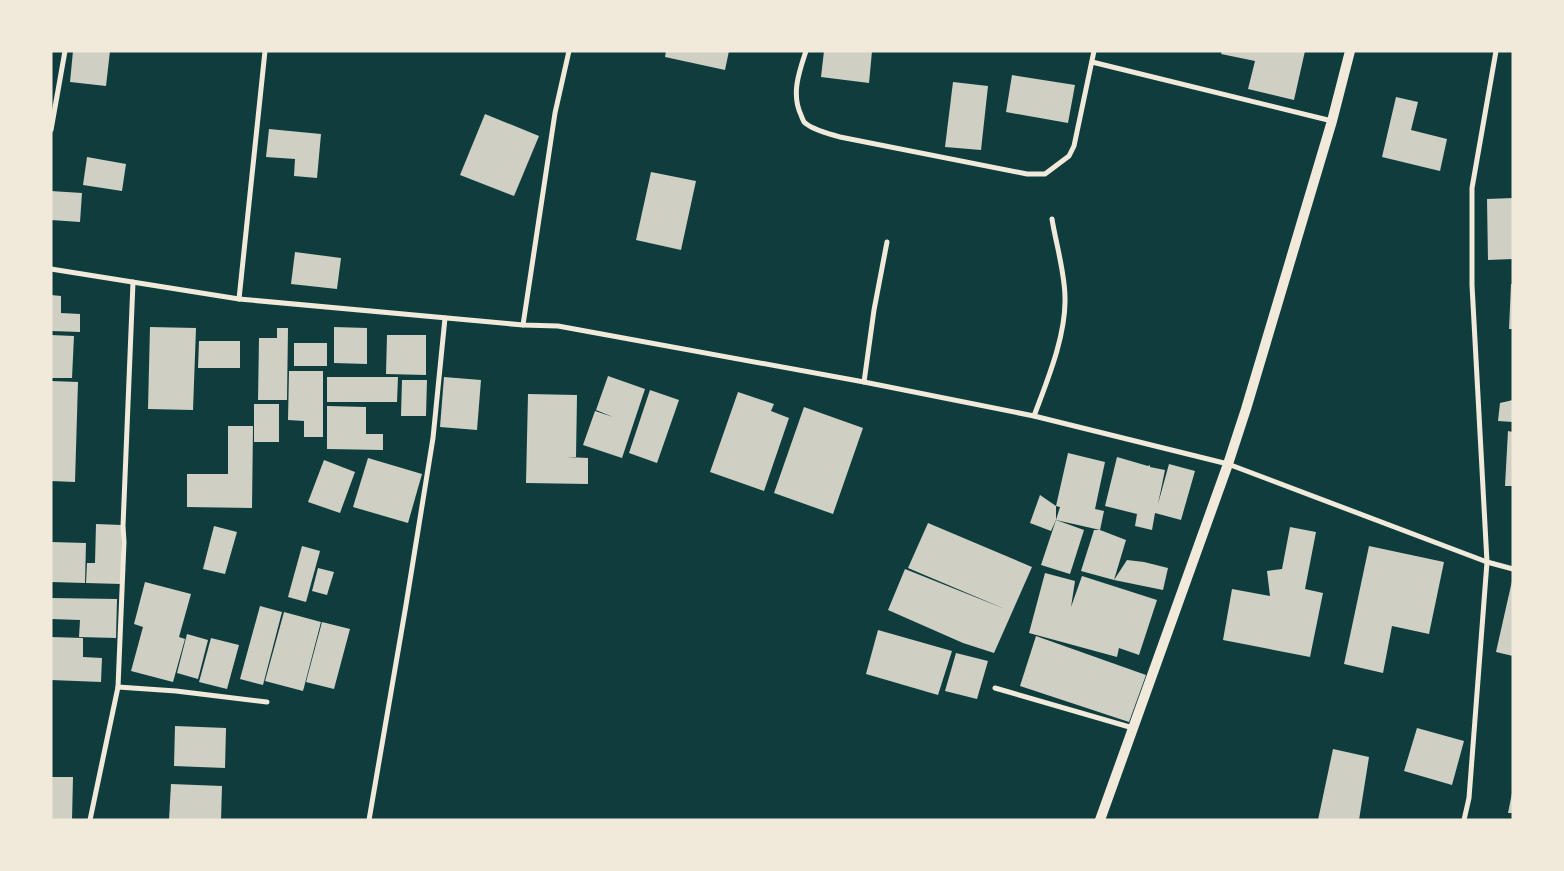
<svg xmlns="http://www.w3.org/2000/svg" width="1564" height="871" font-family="Figtree,sans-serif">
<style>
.building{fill:#cfcfc3;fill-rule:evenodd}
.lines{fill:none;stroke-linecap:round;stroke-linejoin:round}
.minor{stroke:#f1e9da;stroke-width:5}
.secondary{stroke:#f1e9da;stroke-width:10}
</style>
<rect width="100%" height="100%" fill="#0f3d3e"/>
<g class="building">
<path d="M 73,51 L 110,51 L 106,86 L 70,82 Z"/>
<path d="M 666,51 L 729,51 L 725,70 L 665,57 Z"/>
<path d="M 824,51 L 872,51 L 869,83 L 821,77 Z"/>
<path d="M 1222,51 L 1305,51 L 1294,100 L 1248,89 L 1255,61 L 1221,54 Z"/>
<path d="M 1012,75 L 1075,85 L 1068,123 L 1006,112 Z"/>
<path d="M 953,82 L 988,86 L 981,150 L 945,147 Z"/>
<path d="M 1396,97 L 1418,102 L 1411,130 L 1447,139 L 1440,171 L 1382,157 Z"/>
<path d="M 485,114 L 539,136 L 514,196 L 460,175 Z"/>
<path d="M 269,129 L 321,134 L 317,178 L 294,176 L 295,159 L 266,157 Z"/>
<path d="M 87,157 L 126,164 L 122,191 L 83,185 Z"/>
<path d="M 651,172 L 696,181 L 681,250 L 636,240 Z"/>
<path d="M 51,191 L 82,193 L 80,222 L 51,220 Z"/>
<path d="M 1513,198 L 1513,259 L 1488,260 L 1487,199 Z"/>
<path d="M 295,252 L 341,258 L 337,289 L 291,284 Z"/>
<path d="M 1511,284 L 1513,284 L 1513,329 L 1509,329 Z"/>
<path d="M 51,295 L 61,296 L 61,313 L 80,314 L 80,332 L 51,331 Z"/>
<path d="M 150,327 L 196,328 L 193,410 L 148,409 Z"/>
<path d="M 334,327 L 367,328 L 367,364 L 334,363 Z"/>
<path d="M 277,328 L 288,328 L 287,400 L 258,400 L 259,338 L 277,338 Z"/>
<path d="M 51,335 L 74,336 L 72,378 L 51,378 Z"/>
<path d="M 387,335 L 426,335 L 426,375 L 386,374 Z"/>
<path d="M 199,341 L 240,341 L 240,368 L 198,368 Z"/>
<rect x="294" y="343" width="33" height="23"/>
<path d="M 289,371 L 323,371 L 323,437 L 304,437 L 304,421 L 288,420 Z"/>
<path d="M 608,376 L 645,389 L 622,458 L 583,445 L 595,411 L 613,417 L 596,410 Z"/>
<path d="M 327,377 L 398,377 L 397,402 L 327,402 Z"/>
<path d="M 444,377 L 481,380 L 477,430 L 440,427 Z"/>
<path d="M 402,380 L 427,380 L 426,416 L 401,416 Z"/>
<path d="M 51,381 L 78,382 L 75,482 L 51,481 Z"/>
<path d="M 650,390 L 679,400 L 657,463 L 629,453 Z"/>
<path d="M 738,392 L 774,404 L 771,411 L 789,418 L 764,491 L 710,472 Z"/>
<path d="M 528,394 L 577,395 L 576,457 L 567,457 L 588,458 L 588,484 L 526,483 Z"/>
<path d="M 1513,400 L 1513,422 L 1498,421 L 1500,403 Z"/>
<rect x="254" y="404" width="25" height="38"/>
<path d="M 327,406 L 366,407 L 366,434 L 383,434 L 383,450 L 327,449 Z"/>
<path d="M 804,407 L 863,428 L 833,514 L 774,493 Z"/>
<path d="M 228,426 L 253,426 L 252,508 L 187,507 L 187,474 L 228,474 Z"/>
<path d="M 1508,431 L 1513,432 L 1513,486 L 1505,486 Z"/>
<path d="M 1068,453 L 1105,462 L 1095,509 L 1104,511 L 1100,530 L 1056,520 L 1051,531 L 1030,523 L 1040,495 L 1056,506 ZM 1056,506 L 1060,507 L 1056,520 Z"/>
<path d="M 1117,457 L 1148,466 L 1150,465 L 1150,467 L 1165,470 L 1158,504 L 1169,464 L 1195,471 L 1181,520 L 1155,513 L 1152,530 L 1135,526 L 1137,514 L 1105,506 Z"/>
<path d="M 368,458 L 422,474 L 408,523 L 353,507 Z"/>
<path d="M 324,460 L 355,472 L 340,513 L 308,502 Z"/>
<path d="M 1056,520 L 1084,530 L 1070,574 L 1041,565 Z"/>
<path d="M 928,523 L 1032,567 L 994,653 L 963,643 L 888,610 L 905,569 L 1005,609 L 908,568 Z"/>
<path d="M 96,524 L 122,525 L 121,584 L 86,583 L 87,563 L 95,563 Z"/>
<path d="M 214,526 L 237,532 L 225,574 L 203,569 Z"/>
<path d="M 1290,527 L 1316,532 L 1305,589 L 1323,593 L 1310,657 L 1223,640 L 1232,589 L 1270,596 L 1267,571 L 1282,569 Z"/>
<path d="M 1094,530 L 1100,530 L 1126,540 L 1114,580 L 1127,560 L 1144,562 L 1168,568 L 1163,590 L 1114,580 L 1081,571 Z"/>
<path d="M 51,542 L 86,543 L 85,583 L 51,582 Z"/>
<path d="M 302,546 L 320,551 L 306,602 L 288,597 Z"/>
<path d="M 1369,546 L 1444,562 L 1429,634 L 1392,626 L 1383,673 L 1344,664 Z"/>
<path d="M 318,568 L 334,572 L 327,595 L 312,591 Z"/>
<path d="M 1045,573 L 1075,581 L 1071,607 L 1082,576 L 1157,600 L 1139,655 L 1119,648 L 1117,657 L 1029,633 Z"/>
<path d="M 1512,581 L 1513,581 L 1513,656 L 1496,652 Z"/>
<path d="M 145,582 L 191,594 L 179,637 L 185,639 L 173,682 L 131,671 L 143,627 L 134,624 Z"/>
<path d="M 51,598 L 117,599 L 116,638 L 79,637 L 80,620 L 51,619 Z"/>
<path d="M 260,606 L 282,612 L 263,685 L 240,679 Z"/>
<path d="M 284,612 L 321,622 L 303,691 L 265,681 Z"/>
<path d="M 322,622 L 350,629 L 334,689 L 306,682 Z"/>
<path d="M 878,630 L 952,651 L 938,695 L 866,674 Z"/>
<path d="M 187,634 L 208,640 L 198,679 L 177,673 Z"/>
<path d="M 1036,636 L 1146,675 L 1129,722 L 1020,686 Z"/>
<path d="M 51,637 L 83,638 L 83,657 L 102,658 L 101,682 L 51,680 Z"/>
<path d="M 211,638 L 239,645 L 227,689 L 199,682 Z"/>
<path d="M 956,653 L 988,661 L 977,699 L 945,691 Z"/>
<path d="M 175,726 L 226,728 L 225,768 L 174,766 Z"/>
<path d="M 1417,728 L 1464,741 L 1452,785 L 1404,771 Z"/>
<path d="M 1333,749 L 1369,757 L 1359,820 L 1318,820 Z"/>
<path d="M 51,777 L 73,777 L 72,820 L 51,820 Z"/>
<path d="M 171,784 L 222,786 L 221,820 L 169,820 Z"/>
<path d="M 1512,793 L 1513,793 L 1513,813 L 1508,813 Z"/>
</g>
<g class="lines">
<g class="minor">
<path d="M 806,51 C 799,72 791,94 801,115 C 802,118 803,120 804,122 C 812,130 830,134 840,137 L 1027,174 L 1045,174 L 1069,156 L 1074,146 L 1094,51"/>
<path d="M 1092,62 L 1332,121"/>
<path d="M 51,130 L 65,51"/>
<path d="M 51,269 L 239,299 L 523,325 L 558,326 L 864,382 L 1034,416 L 1228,464 L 1487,562 L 1513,569"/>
<path d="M 239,299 L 265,51"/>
<path d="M 523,325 L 555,113 L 569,51"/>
<path d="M 864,382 L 874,310 L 887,242"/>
<path d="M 1034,416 C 1047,381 1066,336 1065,298 C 1065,273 1056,244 1052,219"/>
<path d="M 118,687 L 176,691 L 267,702"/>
<path d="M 995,688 L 1133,728"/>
<path d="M 90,820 L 118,687 L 124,542 L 123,526 L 133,282"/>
<path d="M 369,820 L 406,605 L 433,438 L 445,318"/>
<path d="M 1464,820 L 1469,798 L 1487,562 L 1472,285 L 1472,188 L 1496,51"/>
</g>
<path class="secondary" d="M 1100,820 L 1228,464 L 1246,409 L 1332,121 L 1350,51"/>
</g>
<rect width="1564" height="871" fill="none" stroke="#f1e9da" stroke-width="105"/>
</svg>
